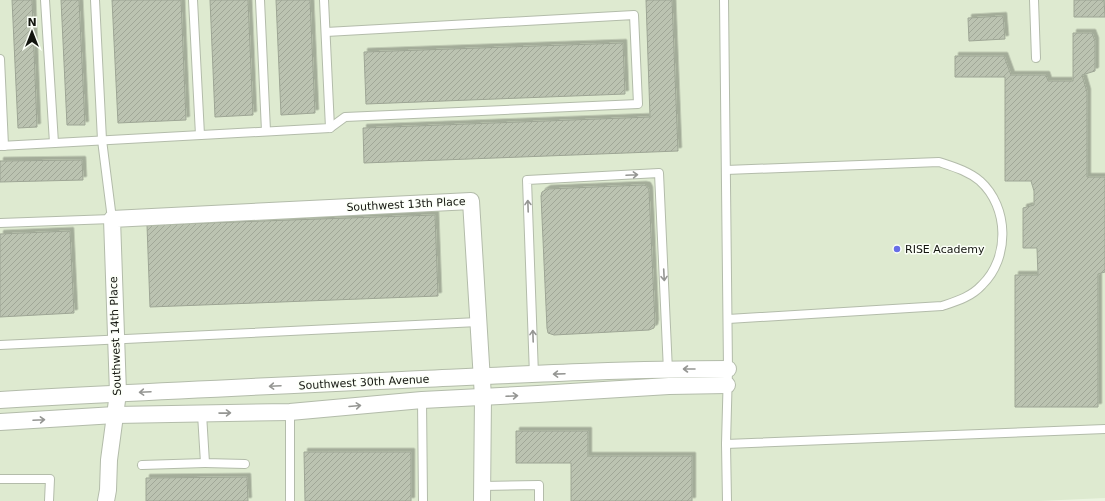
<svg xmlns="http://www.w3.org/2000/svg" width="1105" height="501" font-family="'DejaVu Sans',sans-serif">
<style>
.built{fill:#deead0}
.building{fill:url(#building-hatch);stroke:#9ea695;filter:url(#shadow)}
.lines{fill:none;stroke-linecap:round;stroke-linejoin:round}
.lane-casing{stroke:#b3bcaa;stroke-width:10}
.street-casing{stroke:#b3bcaa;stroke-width:18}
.lane{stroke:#fff;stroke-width:8}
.street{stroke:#fff;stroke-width:16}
.oneway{stroke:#959693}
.poi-dot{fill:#676ee7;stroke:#fbfff7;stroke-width:1.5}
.labels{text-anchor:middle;stroke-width:3;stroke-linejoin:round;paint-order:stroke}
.street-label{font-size:11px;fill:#13150f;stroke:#fbfff7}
.poi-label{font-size:11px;fill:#13150f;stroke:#fbfff7;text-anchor:start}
</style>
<defs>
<pattern id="building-hatch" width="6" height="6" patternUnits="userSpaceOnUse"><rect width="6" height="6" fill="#bbc3b1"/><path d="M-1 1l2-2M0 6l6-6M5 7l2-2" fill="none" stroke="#a0a797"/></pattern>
<filter id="shadow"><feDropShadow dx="3.5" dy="-3.5" stdDeviation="0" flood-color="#0004"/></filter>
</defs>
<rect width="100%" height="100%" fill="#ebf4e1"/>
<path class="built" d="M 0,0 L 1105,0 L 1105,498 L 1039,501 L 0,501 Z"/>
<g class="building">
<path d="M 12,0 L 32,0 L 37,127 L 18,128 Z"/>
<path d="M 61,0 L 79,0 L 85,125 L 67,125 Z"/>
<path d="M 112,0 L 181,0 L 186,120 L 118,123 Z"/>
<path d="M 210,0 L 248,0 L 253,115 L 215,117 Z"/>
<path d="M 276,0 L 310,0 L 315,113 L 281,115 Z"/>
<path d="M 646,0 L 672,0 L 678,151 L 364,163 L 363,128 L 650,117 Z"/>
<path d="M 1074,0 L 1104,0 L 1105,17 L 1074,17 Z"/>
<path d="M 1003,16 L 1005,39 L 969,41 L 968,18 Z"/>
<path d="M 1073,33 L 1092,33 L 1095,41 L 1095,71 L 1082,75 L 1087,92 L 1087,177 L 1105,177 L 1105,272 L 1098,274 L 1098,407 L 1015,407 L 1015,275 L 1038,275 L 1037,248 L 1023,248 L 1023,208 L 1034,205 L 1034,191 L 1031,181 L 1005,181 L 1005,77 L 955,77 L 955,56 L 1004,56 L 1011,75 L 1046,75 L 1048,81 L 1073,81 Z"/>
<path d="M 623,43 L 625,94 L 366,104 L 364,52 Z"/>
<path d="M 82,160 L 83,180 L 0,182 L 0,161 Z"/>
<path d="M 643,185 L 647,186 L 649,190 L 655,323 L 654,328 L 649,330 L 554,335 L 548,333 L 547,328 L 541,196 L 542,192 L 547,189 Z"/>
<path d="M 435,215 L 438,296 L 150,307 L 147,225 Z"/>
<path d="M 70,231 L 74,313 L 0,317 L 0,234 Z"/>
<path d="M 516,431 L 588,431 L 588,456 L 692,456 L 692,501 L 571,501 L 571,463 L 516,463 Z"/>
<path d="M 304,452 L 411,452 L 411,501 L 305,501 Z"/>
<path d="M 247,477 L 248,501 L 146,501 L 146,478 Z"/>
</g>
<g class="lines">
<defs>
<g id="lane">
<path d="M 45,0 L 54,143"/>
<path d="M 193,0 L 200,135"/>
<path d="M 260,0 L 266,131"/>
<path d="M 724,0 L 728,369 L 726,444 L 727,501"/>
<path d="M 1034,0 L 1036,58"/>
<path d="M 326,32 L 634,15 L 638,104 L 345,117 L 330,128"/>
<path d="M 0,59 L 4,146"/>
<path d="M 0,146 L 330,128 L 324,0"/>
<path d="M 726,170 L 939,162 C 954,167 968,171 980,181 C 1009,207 1010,258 982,285 C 971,297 957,301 942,306 L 728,319"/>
<path d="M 0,223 L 112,219 L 102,140 L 95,0"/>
<path d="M 0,345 L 478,322"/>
<path d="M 534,375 L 527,180 L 659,173 L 668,371"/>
<path d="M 422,400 L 423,501"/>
<path d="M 202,414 L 205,463 L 245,464"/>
<path d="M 726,444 L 1105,429"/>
<path d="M 142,465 L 205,463"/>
<path d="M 0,479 L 50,479 L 49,501"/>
<path d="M 482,486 L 539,485 L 539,501"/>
<path d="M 290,501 L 290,412"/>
</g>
<g id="street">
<path d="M 0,400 C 134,392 268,386 402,380 C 511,375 619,369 728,369"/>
<path d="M 0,422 L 115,415 L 290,412 L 422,400 L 538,394 L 669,386 L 727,385"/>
<path d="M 106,501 L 108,490 L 109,460 L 118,393 L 112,219 L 471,201 L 483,397 L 482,501"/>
</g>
</defs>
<use href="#lane" class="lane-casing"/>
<use href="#street" class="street-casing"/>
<use href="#lane" class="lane"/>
<use href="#street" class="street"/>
</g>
<defs><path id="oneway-shaft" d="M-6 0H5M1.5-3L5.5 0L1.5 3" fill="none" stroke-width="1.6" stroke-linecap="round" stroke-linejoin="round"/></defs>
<g class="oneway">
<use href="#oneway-shaft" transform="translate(632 175) rotate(-3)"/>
<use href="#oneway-shaft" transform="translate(528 206) rotate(-92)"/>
<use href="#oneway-shaft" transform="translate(664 275) rotate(87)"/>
<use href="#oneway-shaft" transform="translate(533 336) rotate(-92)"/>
<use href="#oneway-shaft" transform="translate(689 369) rotate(180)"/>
<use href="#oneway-shaft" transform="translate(559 374) rotate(178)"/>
<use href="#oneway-shaft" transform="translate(275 386) rotate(177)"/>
<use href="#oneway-shaft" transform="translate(145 392) rotate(177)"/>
<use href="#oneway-shaft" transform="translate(512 396) rotate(-3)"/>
<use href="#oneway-shaft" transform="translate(355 406) rotate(-5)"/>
<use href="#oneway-shaft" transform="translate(225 413) rotate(-1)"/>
<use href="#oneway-shaft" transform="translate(39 420) rotate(-3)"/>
</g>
<circle class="poi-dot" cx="897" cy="249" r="4"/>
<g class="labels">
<g class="street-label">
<text transform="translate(406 204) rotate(-3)" y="4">Southwest 13th Place</text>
<text transform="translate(115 336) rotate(-92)" y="4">Southwest 14th Place</text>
<text transform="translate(364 382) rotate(-3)" y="4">Southwest 30th Avenue</text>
</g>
<g class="poi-label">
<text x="905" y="253">RISE Academy</text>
</g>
</g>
<g transform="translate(32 32)" stroke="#fbfff7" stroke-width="3" paint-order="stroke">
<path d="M0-3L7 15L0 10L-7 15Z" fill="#13150f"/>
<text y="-6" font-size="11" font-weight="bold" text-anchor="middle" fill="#13150f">N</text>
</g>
</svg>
